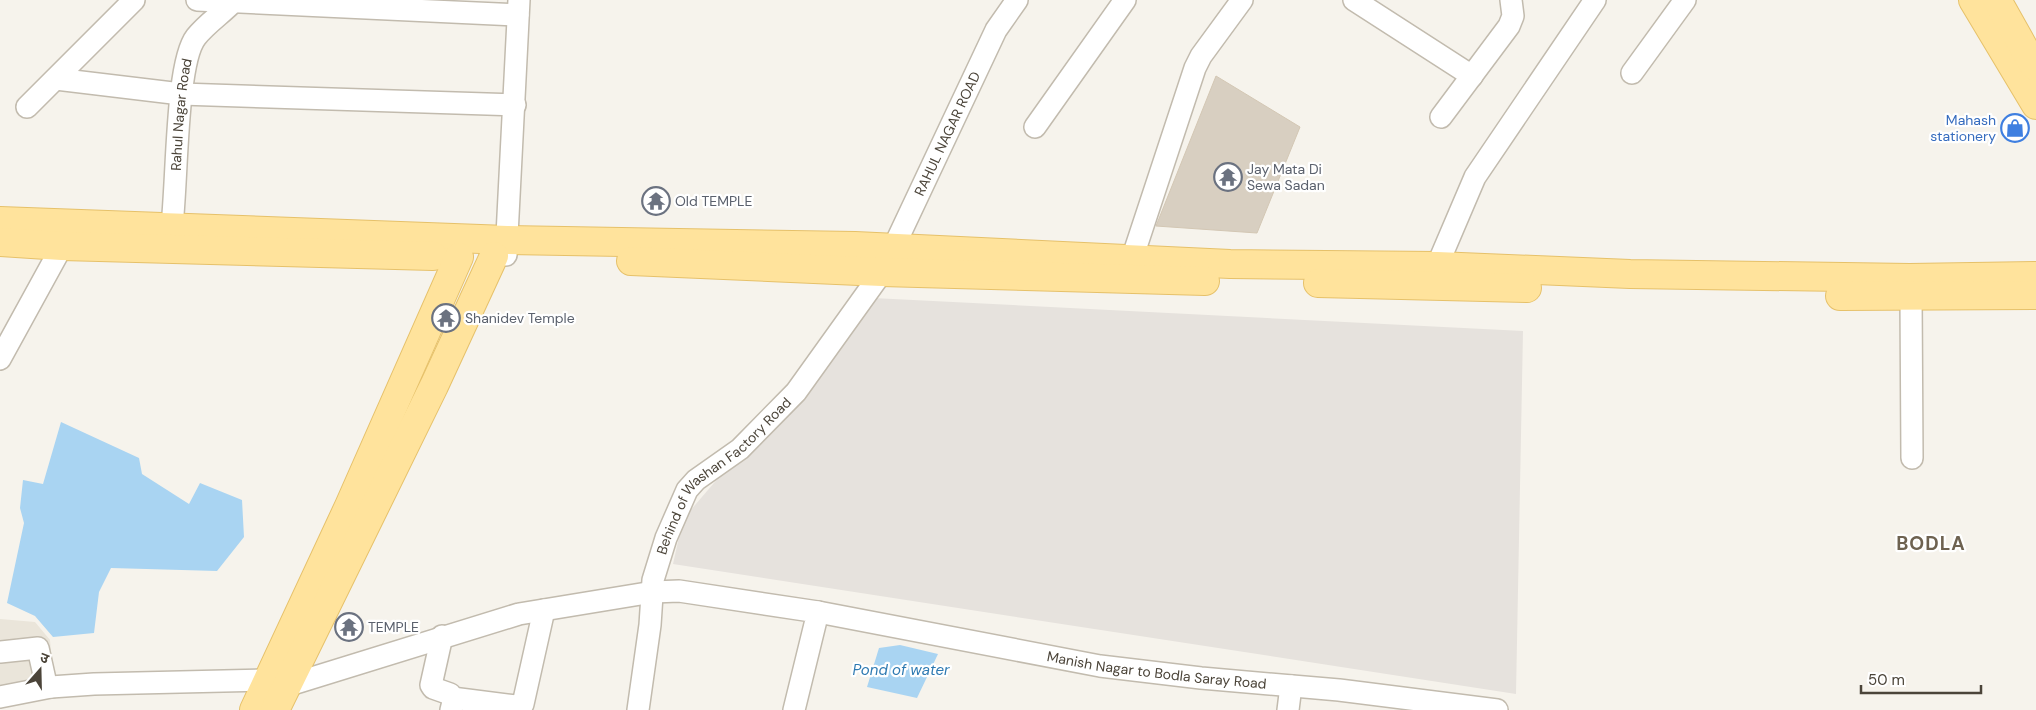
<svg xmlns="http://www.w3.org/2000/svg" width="2036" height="710" font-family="'DM Sans','Noto Sans Devanagari',sans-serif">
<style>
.residential{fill:#eae5da}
.industrial{fill:#e6e2dd}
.water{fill:#a9d4f2}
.building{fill:#d8cfc1;stroke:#d3c7b4}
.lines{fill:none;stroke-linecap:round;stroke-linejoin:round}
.minor-casing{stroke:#c2bbae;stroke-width:24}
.major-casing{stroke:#e6c16a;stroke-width:30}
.minor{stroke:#fff;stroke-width:21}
.major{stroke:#ffe39c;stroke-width:28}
.labels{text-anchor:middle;stroke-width:4.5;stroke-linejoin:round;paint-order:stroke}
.street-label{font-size:14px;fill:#4b4439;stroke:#fff}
.shop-label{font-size:14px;fill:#366cbe;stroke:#fff;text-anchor:end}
.worship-label{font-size:14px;fill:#5b616d;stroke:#fff;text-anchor:start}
.water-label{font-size:15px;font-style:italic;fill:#2e7ab2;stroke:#fff}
.district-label{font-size:19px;font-weight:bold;letter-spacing:1px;fill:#6e6250;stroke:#fff}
</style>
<rect width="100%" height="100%" fill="#f6f3ec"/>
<path class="residential" d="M 0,619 L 35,622 L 50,640 L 55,697 L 0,703 Z"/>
<path class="industrial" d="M 873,298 L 1523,331 L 1516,694 L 673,564 L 683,519 Z"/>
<g class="water">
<path d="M 61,422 L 139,458 L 142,474 L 189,504 L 200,483 L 242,500 L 244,537 L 217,571 L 111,568 L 99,592 L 94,633 L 53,637 L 35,616 L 7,603 L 24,523 L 20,508 L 23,480 L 43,484 Z"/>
<path d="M 900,645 L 938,654 L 917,698 L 867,687 L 879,648 Z"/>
</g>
<path class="building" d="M 1216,76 L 1300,127 L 1257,233 L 1156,226 Z"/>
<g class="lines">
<defs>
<g id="minor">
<path d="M 197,0 L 518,15"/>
<path d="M 1354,0 L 1472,76"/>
<path d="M 1632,73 L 1685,0"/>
<path d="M 56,79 L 181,94 L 515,105"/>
<path d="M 27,107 L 134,0"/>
<path d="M 1441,117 L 1509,26 L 1513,16 L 1511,0"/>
<path d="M 1035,127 L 1125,0"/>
<path id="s1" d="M 170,242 C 178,199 174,65 196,37 C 207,23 223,13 235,0"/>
<path d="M 506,255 L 519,0"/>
<path d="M 1132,259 L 1195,68 L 1201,56 L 1242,0"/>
<path d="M 1433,279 L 1437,266 L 1475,177 L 1595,0"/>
<path d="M 1911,297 L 1912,458"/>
<path d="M 0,359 L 62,246"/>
<path id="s2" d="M 818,612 L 1100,666 L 1201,678 L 1339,690 L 1497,710"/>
<path d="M 442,636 L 431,685 L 433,688 L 450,694 L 453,702 L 451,710"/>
<path d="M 0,652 L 38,648 L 46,684 L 51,687 L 94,684 L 269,680 L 286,686 L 519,614 L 653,592 L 679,591 L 818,612 L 794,710"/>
<path d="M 0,697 L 51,687"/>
<path d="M 452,698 L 516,706 L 523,704 L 544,610"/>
<path id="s3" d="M 638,710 L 650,625 L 653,580 L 666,538 L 687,490 L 696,480 L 740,449 L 796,392 L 882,272 L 996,30 L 1017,0"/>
<path d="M 1288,710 L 1291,686"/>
</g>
<g id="major">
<path d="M 1973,0 L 2036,105"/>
<path d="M 1997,0 L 2034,66"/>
<path d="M 0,221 L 507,240 L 855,246 L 1230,264 L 1437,266 L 1630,274 L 1910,278 L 2036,276"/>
<path d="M 0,242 L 62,246 L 433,256"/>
<path d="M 631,261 L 882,272 L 1205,281"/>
<path d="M 1318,283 L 1527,288"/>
<path d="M 1840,296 L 2036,295"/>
<path d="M 254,710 L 349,506 L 459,257"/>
<path d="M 275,710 L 434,386 L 494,256"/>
</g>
</defs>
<use href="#minor" class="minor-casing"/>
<use href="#major" class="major-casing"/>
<use href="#minor" class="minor"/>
<use href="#major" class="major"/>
</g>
<defs>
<symbol id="shop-ring" viewBox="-11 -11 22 22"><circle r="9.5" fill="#fff" stroke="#3f7fe0" stroke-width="1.5"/><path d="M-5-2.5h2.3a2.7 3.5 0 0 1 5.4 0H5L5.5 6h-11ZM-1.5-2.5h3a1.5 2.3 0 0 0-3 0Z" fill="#3f7fe0"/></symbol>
<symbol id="temple-ring" viewBox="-11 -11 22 22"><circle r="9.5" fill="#fff" stroke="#6b7280" stroke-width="1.5"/><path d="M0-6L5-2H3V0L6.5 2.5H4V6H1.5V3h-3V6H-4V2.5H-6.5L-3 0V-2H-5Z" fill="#6b7280"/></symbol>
</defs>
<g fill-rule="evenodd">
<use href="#shop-ring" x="1999" y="112" width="32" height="32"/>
<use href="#temple-ring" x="1212" y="161" width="32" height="32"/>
<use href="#temple-ring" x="640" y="185" width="32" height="32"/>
<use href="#temple-ring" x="430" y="302" width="32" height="32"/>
<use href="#temple-ring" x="333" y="611" width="32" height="32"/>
</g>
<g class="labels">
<g class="street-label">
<text dy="5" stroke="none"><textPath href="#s1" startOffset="128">Rahul Nagar Road</textPath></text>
<text dy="5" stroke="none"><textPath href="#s3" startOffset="675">RAHUL NAGAR ROAD</textPath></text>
<text dy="5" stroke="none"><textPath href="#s3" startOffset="261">Behind of Washan Factory Road</textPath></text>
<text dy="5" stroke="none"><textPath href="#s2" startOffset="344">Manish Nagar to Bodla Saray Road</textPath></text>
</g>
<g class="shop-label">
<text x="1996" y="125">Mahash<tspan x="1996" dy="16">stationery</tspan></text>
</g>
<g class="worship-label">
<text x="1247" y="174">Jay Mata Di<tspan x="1247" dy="16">Sewa Sadan</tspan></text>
<text x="675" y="206">Old TEMPLE</text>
<text x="465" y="323">Shanidev Temple</text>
<text x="368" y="632">TEMPLE</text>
</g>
<g class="water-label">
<text x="901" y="675">Pond of water</text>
</g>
<g class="district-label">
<text x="1931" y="550">BODLA</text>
</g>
</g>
<g transform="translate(40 670) rotate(20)" stroke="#ffffff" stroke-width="4" paint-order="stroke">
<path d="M0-4L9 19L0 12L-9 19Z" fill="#4b4439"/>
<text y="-8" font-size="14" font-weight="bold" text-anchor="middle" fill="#4b4439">उ</text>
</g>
<path d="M1861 685v8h120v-8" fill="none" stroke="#4b4439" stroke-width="2.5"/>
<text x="1868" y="685" font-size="15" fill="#4b4439" stroke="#ffffff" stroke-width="4" paint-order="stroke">50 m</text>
</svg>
